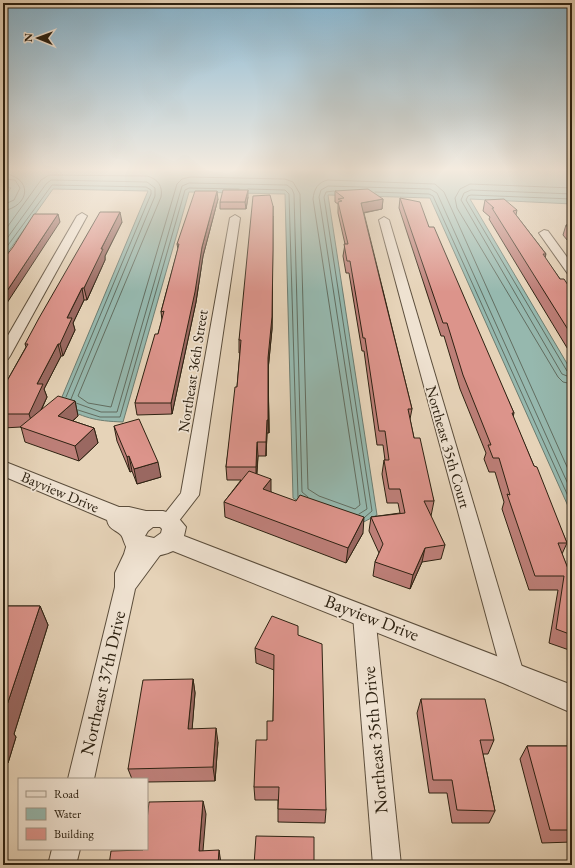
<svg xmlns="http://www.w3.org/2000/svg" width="575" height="868" font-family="'EB Garamond',serif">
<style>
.water{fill:#96b8ae;stroke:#6c7c70}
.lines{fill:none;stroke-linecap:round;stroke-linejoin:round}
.shore{stroke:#626d60;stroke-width:1}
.minor-casing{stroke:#5c4e3c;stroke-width:2}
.tertiary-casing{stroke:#5c4e3c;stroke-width:2}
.minor{fill:#efe2d1;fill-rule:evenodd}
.tertiary{fill:#efe2d1;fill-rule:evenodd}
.wall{fill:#bd7f78;stroke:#2e2212}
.shaded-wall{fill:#9a6861;stroke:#2e2212}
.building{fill:#dc948b;stroke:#2e2212}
.labels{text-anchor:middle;stroke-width:3.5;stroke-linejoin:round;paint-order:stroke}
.street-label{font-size:15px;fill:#2e2212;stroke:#efe2d1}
.near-street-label{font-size:18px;fill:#2e2212;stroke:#efe2d1}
</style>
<rect width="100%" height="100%" fill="#e6d3b8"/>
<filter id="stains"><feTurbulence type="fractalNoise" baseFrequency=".005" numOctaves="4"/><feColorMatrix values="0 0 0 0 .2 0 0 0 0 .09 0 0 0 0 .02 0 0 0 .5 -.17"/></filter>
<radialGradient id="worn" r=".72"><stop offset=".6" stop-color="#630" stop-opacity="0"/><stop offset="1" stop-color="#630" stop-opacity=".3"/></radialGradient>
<path class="water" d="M 3,170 L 572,170 L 572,204 L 470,199 L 572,372 L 572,515 L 430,198 L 328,195 L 377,515 L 356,526 L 313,510 L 293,498 L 285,194 L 189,192 L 123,422 C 95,421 83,418 59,404 L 148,191 L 53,189 L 3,259 L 3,198 L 11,188 L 3,188 Z"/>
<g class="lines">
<g class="shore">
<path d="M 3,173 C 34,178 30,206 3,211"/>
<path d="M 3,179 L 15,180 L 20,188 L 14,200 L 3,205"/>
<path d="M 572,188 L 470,184 L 460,189 L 455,198 L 457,208 L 558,377 L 563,382 L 572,384"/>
<path d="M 248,189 L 285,190 L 289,194 L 298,497"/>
<path d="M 334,191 L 326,192 L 324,197 L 372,511 L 365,517"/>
<path d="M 375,192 L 429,194 L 433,196 L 572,505"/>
<path d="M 572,194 L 471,190 L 464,193 L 461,200 L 562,374 L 572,378"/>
<path d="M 572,199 L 471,195 L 468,196 L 466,200 L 567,371 L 572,373"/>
<path d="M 3,233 L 41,180 L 49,175 L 147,176 C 158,179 163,186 161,197 L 78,396 L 88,403 L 111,407 L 177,184 L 182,179 L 190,177 L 285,179 L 293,182 L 300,194 L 308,489 L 319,496 L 355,509 L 360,505 L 313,199 C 314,189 318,182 328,180 L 435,184 L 444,192 L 572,478"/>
<path d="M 3,244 L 46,184 L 51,180 L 147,182 L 155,188 L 155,196 L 71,399"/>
<path d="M 3,252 L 52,185 L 146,187 L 151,190 L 151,194 L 66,397"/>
<path d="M 76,403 L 101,412 L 117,412 L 182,186 L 189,183 L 287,185 L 292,189 L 294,194 L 302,492 L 308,497"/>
<path d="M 78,410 L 100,417 L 120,417 L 185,190 L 189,188 L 239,189"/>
<path d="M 359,514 L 367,509 L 319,197 L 321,190 L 328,186 L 430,189 L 437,193 L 572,493"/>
</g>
<defs>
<g id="minor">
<path d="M 82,213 L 87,216 L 10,356 L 8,359 L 3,360 L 3,344 L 77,216 Z"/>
<path d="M 235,215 L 240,218 L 199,495 L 175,526 L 168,528 L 161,526 L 159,521 L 181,493 L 230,218 Z"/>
<path d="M 384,217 L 389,220 L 524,674 L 521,681 L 513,685 L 505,681 L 502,674 L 379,220 Z"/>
<path d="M 544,230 L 548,231 L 572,264 L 572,275 L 568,274 L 539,233 Z"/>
<path d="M 136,535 L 143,537 L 146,542 L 145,546 C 151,540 155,539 163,542 L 166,547 L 135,589 L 94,779 L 68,779 L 115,587 L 115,573 L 124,554 L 129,537 Z"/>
<path d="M 364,606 L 371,609 L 375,615 L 401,865 L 373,865 L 353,615 L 357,609 Z"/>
<path d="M 52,849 L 80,849 L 76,865 L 48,865 Z"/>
</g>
<path id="tertiary" d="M 3,461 L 119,507 L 129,507 L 146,511 L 163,511 L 176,515 L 186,527 L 184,536 L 572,685 L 572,713 L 503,683 L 173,551 C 160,557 140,560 128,549 C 124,545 124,539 121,535 C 115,529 109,530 107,520 L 3,476 ZM 153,527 L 160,527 L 162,529 L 161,533 L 154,538 L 145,536 L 148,531 Z"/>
</defs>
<use href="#minor" class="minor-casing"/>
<use href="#tertiary" class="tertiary-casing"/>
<use href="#minor" class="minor"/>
<use href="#tertiary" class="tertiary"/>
</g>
<g class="wall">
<path d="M 335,191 L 383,199 L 382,209 L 364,213 L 412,409 L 410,419 L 414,438 L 434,501 L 431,516 L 430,516 L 445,545 L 441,559 L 422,562 L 410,589 L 373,576 L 375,562 L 379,553 L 369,531 L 371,517 L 400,513 L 398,503 L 387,503 L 382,474 L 384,460 L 385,460 L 383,445 L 377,445 L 364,351 L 362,351 L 349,273 L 346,273 L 343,256 L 345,244 L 338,213 L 338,204 L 335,202 Z"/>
<path d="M 248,197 L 246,209 L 220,209 L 220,202 Z"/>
<path d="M 400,198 L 429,227 L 514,413 L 513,417 L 567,543 L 562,554 L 572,579 L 572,651 L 549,643 L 558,590 L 529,590 L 502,509 L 504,502 L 495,472 L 489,472 L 484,459 L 486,453 L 460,389 L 444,336 L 441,336 L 399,208 Z"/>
<path d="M 218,199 L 203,256 L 196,302 L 172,414 L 137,415 L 135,403 L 158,334 L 162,320 L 161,312 L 178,249 L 177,244 Z"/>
<path d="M 485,200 L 517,210 L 516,215 L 546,254 L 545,258 L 560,279 L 572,291 L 572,356 L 489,219 L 490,217 L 483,211 Z"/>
<path d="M 273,216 L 272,329 L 268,370 L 269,433 L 267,433 L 266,456 L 258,456 L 257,474 L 271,492 L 363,533 L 346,563 L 225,517 L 224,502 L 241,480 L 227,480 L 226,467 L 237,387 L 240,353 L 239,353 L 239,340 Z"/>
<path d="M 122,222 L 105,256 L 105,260 L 87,300 L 84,300 L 73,323 L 75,330 L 63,356 L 61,356 L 44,389 L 47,397 L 41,411 L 75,401 L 78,416 L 73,421 L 94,428 L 98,443 L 79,461 L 25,442 L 21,427 L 3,428 L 3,388 L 26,347 L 25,344 Z"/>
<path d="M 566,225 L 572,225 L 572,246 L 563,235 Z"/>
<path d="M 114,426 L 161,477 L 137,484 L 132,471 L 130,472 L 117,441 Z"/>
<path d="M 3,606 L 40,606 L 48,625 L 14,734 L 16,737 L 8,763 L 3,763 Z"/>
<path d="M 298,635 L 326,810 L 325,823 L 278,822 L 278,800 L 255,800 L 254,787 L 267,740 L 273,721 L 274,670 L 256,663 L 255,648 Z"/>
<path d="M 193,679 L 195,693 L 192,729 L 218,742 L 215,781 L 147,782 L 147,779 L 132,779 L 128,769 Z"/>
<path d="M 421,699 L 494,740 L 488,754 L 483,754 L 495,811 L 489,823 L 452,823 L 447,793 L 429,793 L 417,713 Z"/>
<path d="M 527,746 L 572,746 L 572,842 L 542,843 L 520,759 Z"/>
</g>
<g class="shaded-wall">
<path d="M 248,190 L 248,197 L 246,209 L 245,202 Z"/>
<path d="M 217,191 L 218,199 L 203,256 L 196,302 L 172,414 L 171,403 L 202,247 Z"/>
<path d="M 383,199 L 382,209 L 361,213 L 361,203 Z"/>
<path d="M 273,206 L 272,329 L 268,370 L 269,433 L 268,358 Z"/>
<path d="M 120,212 L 122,222 L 105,256 L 105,260 L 87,300 L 84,288 L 101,249 Z"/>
<path d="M 58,214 L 60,222 L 3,309 L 3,297 Z"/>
<path d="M 82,288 L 84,300 L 73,323 L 75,330 L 63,356 L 60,344 L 67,318 Z"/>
<path d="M 58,344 L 61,356 L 44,389 L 47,397 L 33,427 L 29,414 L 37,384 Z"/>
<path d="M 75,401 L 78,416 L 62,430 L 58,416 Z"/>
<path d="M 267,420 L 267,433 L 266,456 L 266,442 Z"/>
<path d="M 94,428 L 98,443 L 79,461 L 75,446 Z"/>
<path d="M 257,442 L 258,456 L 256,480 L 256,467 Z"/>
<path d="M 129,456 L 132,471 L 130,472 L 127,457 Z"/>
<path d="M 158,462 L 161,477 L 137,484 L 134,469 Z"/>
<path d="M 271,479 L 271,494 L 263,489 Z"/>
<path d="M 364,517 L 363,533 L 346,563 L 348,548 Z"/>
<path d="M 425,548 L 422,562 L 410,589 L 413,575 Z"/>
<path d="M 40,606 L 48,625 L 14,734 L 16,737 L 8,763 L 3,755 L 3,717 Z"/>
<path d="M 193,679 L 195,693 L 191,743 L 188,729 Z"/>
<path d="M 216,728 L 218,742 L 215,781 L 213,767 Z"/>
<path d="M 203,801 L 206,814 L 202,863 L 199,851 Z"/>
<path d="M 219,850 L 221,863 L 221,865 L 218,865 Z"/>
</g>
<g class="building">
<path d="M 368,189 L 383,199 L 361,203 L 412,409 L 408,409 L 414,438 L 420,438 L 434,501 L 424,501 L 445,545 L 425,548 L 413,575 L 375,562 L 383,544 L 371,517 L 405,513 L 400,489 L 389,489 L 384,460 L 389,460 L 385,431 L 379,431 L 365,338 L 363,338 L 350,261 L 347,261 L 344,244 L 348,244 L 338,202 L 342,201 L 338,199 L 344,198 L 335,191 Z"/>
<path d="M 223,190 L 248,190 L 245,202 L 220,202 Z"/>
<path d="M 195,191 L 217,191 L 202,247 L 195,292 L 171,403 L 135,403 L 155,334 L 158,334 L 164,311 L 161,312 L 179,244 L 177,244 Z"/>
<path d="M 270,195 L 273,206 L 273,250 L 272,317 L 268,358 L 268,420 L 267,420 L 266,442 L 257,442 L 256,467 L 226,467 L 235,387 L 237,387 L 241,340 L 239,340 L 253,196 Z"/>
<path d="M 400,198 L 420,202 L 429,227 L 434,227 L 514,413 L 512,413 L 534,466 L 537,467 L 567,543 L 558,543 L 572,579 L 572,635 L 556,629 L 564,576 L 535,576 L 507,494 L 510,495 L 499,458 L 493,458 L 488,445 L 491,445 L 463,375 L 447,323 L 443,323 Z"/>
<path d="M 504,199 L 517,210 L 513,211 L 546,254 L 543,254 L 560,279 L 564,279 L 572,291 L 572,336 L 492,208 L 494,208 L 485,200 Z"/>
<path d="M 100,212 L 120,212 L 101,249 L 103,249 L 84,288 L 82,288 L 67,318 L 72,318 L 60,344 L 58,344 L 37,384 L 43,384 L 29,414 L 3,414 L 3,388 L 28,344 L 25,344 L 39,318 Z"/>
<path d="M 34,214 L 58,214 L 3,297 L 3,260 L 13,247 Z"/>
<path d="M 566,225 L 572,225 L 572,233 Z"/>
<path d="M 58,396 L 75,401 L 58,416 L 94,428 L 75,446 L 20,427 Z"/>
<path d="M 139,419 L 158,462 L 134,469 L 129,456 L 127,457 L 114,426 Z"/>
<path d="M 249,471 L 271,479 L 263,489 L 296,501 L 300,495 L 364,517 L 348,548 L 224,502 Z"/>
<path d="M 3,606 L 40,606 L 3,717 Z"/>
<path d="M 272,616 L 298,626 L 298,635 L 322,644 L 326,810 L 278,809 L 279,787 L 254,787 L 256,740 L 267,740 L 267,721 L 273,721 L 274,655 L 255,648 Z"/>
<path d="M 193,679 L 188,729 L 216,728 L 213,767 L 128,769 L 143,680 Z"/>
<path d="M 421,699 L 485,699 L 494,740 L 480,740 L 495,811 L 457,810 L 452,780 L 433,780 Z"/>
<path d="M 3,718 L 5,718 L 3,726 Z"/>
<path d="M 527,746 L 572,746 L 572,830 L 550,830 Z"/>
<path d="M 203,801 L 199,851 L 219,850 L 218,865 L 109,865 L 111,851 L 143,850 L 143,849 L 147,849 L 147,820 L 149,802 Z"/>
<path d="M 256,836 L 314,837 L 314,865 L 254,865 Z"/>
</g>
<linearGradient id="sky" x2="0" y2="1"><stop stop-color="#87b6d1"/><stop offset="0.58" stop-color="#f4ebdf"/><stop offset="1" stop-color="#f4ebdf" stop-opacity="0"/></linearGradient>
<rect width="575" height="292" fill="url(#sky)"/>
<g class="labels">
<g class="street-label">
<text transform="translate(193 371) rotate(-81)" y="5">Northeast 36th Street</text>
<text transform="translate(448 447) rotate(74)" y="5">Northeast 35th Court</text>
<text transform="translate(60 492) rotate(23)" y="5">Bayview Drive</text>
</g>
<g class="near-street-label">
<text transform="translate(372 618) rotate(21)" y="6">Bayview Drive</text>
<text transform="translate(103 683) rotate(-77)" y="6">Northeast 37th Drive</text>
<text transform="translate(375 740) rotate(-95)" y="6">Northeast 35th Drive</text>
</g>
</g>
<rect width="575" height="868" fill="none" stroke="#e6d3b8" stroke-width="16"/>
<rect x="4" y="4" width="567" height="860" fill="none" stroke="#2e2212" stroke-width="2"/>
<rect x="8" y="8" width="559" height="852" fill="none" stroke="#2e2212"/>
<rect x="18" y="778" width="130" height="72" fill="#efe2d1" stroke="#a29585"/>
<rect x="26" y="791" width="20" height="6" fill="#efe2d1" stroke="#a29585"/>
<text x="54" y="798" font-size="12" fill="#2e2212">Road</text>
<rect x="26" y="808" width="20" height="12" fill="#96b8ae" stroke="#a29585"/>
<text x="54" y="818" font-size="12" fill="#2e2212">Water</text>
<rect x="26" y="828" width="20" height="12" fill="#dc948b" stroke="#a29585"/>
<text x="54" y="838" font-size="12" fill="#2e2212">Building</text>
<g transform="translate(38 38) rotate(271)" stroke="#efe2d1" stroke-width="3" paint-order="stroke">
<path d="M0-3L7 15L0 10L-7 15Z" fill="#2e2212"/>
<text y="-6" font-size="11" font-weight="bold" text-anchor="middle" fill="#2e2212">N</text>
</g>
<rect width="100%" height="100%" filter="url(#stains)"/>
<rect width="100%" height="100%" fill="url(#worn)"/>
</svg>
